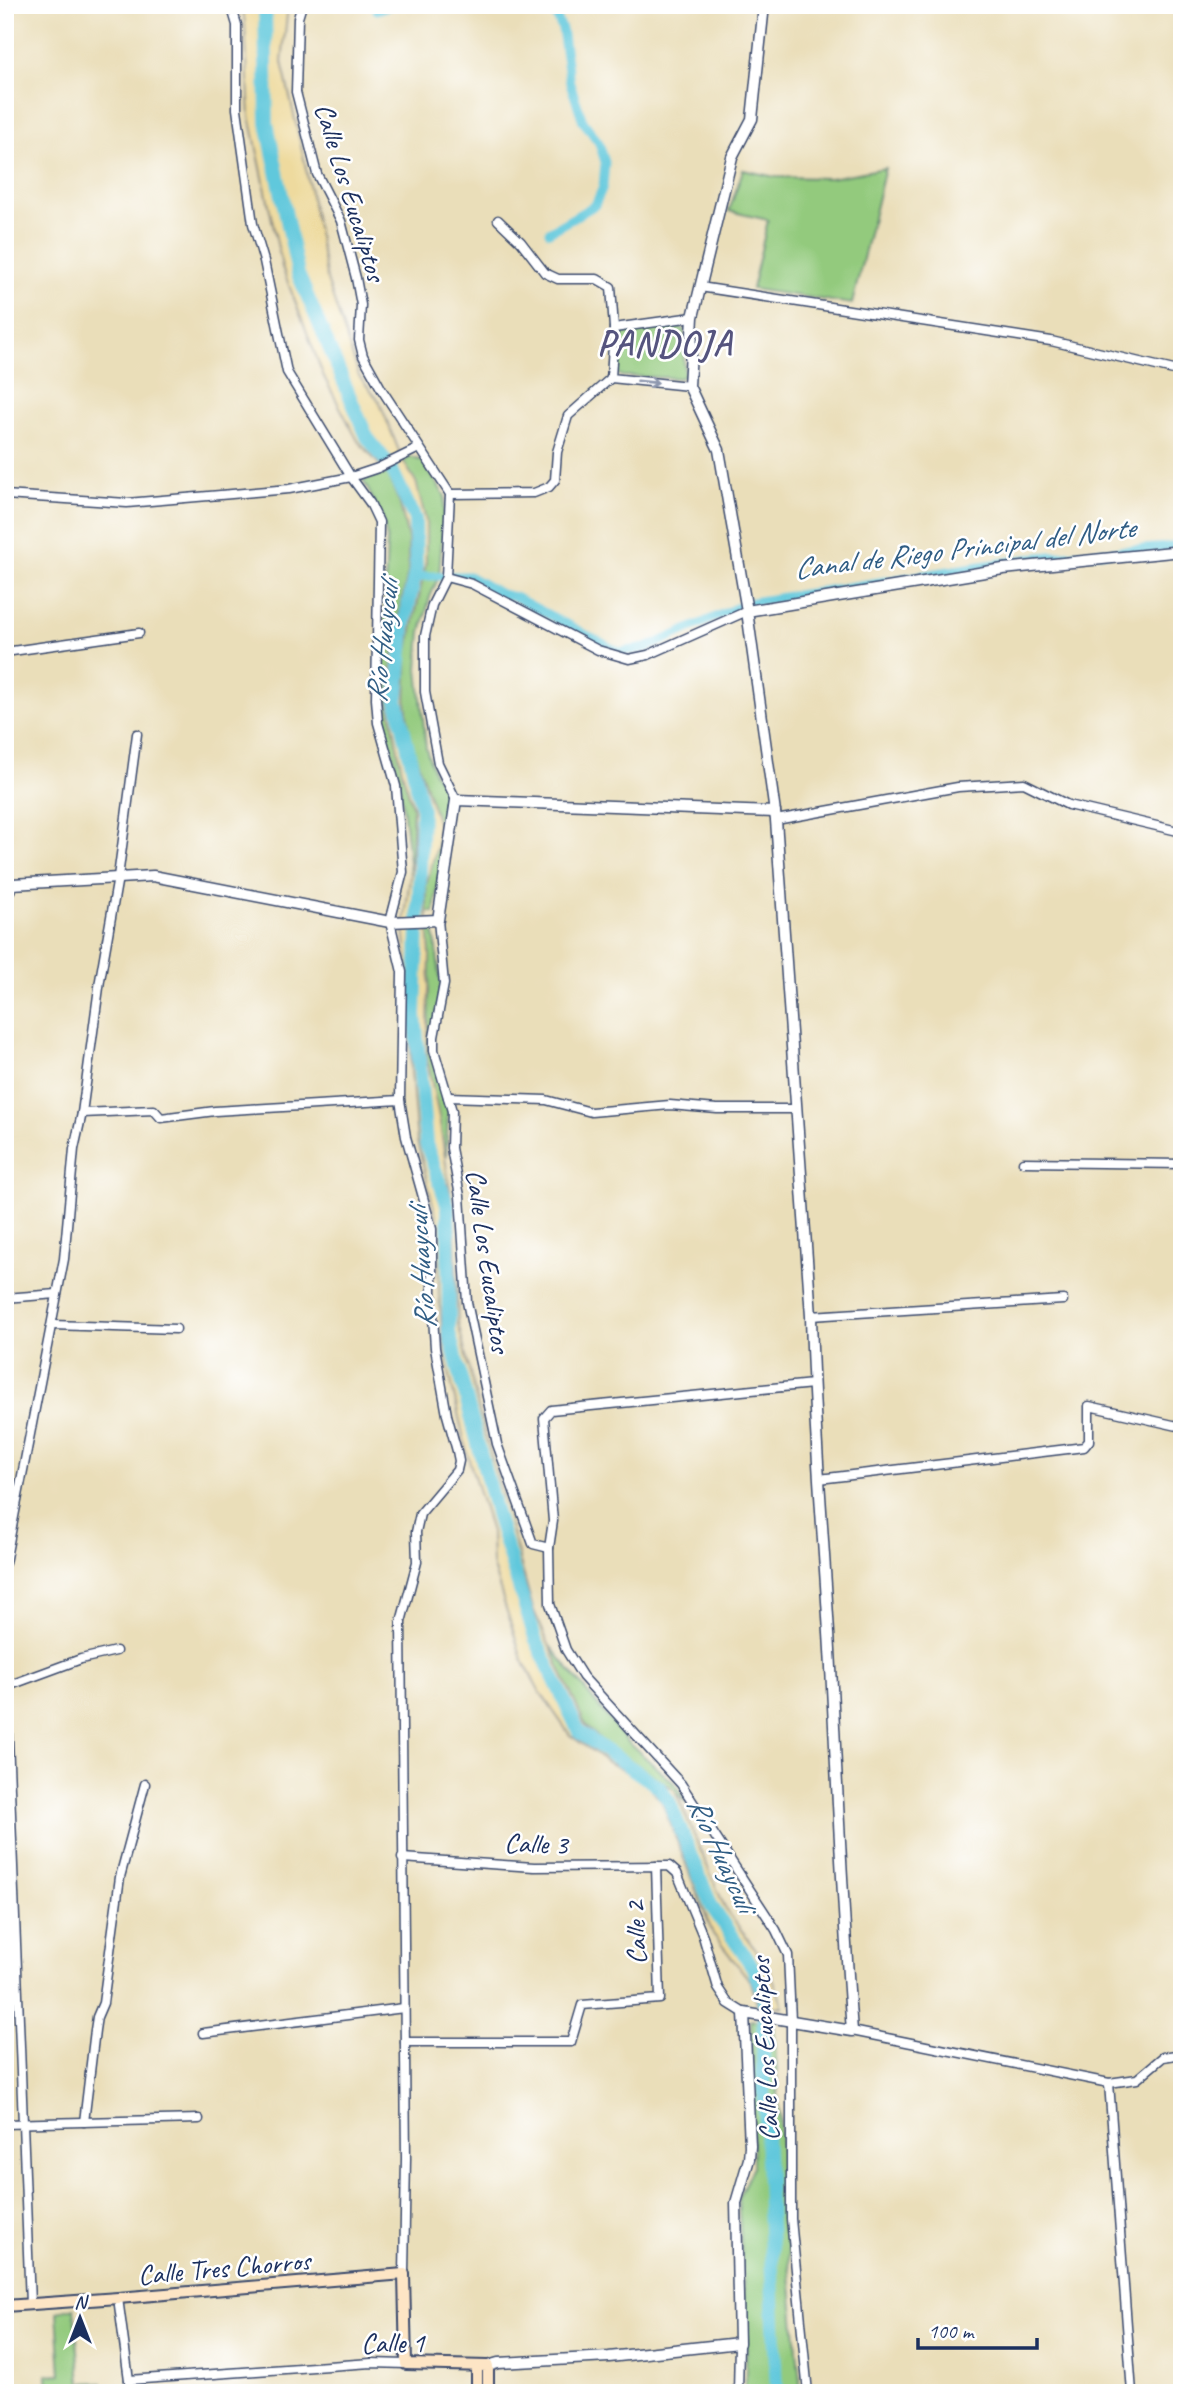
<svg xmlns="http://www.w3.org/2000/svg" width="1187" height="2398" font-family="Caveat,sans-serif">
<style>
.green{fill:#93ca7d;stroke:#577c6e;stroke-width:2}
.sand{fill:#eeda9e;stroke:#84847e;stroke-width:2}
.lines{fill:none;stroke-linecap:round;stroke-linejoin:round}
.canal{stroke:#60c8dc;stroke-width:9}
.river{stroke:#60c8dc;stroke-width:14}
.minor-casing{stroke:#3a496c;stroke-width:11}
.tertiary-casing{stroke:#3a496c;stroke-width:13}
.secondary-casing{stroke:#3a496c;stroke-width:14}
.minor{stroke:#fff;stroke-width:8}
.tertiary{stroke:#fff;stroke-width:10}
.secondary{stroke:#fde5c5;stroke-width:10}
.oneway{stroke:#8d97ae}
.labels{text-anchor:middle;stroke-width:5;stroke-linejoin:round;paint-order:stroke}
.street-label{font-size:28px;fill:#1b2f5e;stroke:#fff}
.water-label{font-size:30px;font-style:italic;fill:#305d84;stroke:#fff}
.district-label{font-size:35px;font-weight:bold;letter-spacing:2px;fill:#55547e;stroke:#fff}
</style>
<rect width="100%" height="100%" fill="#fff"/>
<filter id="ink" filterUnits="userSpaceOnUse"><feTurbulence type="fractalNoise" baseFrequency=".0143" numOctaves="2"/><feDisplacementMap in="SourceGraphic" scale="14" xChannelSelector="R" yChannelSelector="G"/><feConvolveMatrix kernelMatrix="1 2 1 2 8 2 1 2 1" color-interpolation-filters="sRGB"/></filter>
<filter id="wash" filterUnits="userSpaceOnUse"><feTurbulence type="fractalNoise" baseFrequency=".00686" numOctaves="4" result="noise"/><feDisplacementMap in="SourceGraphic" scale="28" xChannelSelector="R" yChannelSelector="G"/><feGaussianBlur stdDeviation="1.57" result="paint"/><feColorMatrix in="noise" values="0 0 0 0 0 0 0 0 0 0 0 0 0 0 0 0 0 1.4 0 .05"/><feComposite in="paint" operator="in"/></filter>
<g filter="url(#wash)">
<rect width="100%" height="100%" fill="#eadeb9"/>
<g class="green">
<path d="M 885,168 L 852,304 L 752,289 L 768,220 L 729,211 L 743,170 L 775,177 L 830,178 Z"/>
<path d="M 678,326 L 684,330 L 684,376 L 680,378 L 622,376 L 617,373 L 617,338 L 619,331 Z"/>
<path d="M 411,457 L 422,461 L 445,496 L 439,576 L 430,597 L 421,632 L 418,669 L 426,748 L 434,773 L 446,790 L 449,804 L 434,912 L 427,912 L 426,885 L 437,846 L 437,821 L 411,742 L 406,704 L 407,654 L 426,562 L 403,461 Z"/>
<path d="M 387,473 L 400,504 L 408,538 L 408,573 L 394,637 L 402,771 L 413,808 L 410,874 C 407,839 404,804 397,770 C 392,746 383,724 381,700 L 387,539 L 383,518 L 363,480 Z"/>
<path d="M 427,924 L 433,925 L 441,984 L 430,1051 L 448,1111 L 446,1157 L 427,1059 L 430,956 Z"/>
<path d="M 550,1646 L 626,1740 L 677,1786 L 688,1804 C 659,1774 618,1759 589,1729 C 578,1718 558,1664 550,1646 Z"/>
<path d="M 751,2020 L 774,2024 L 786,2231 L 801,2393 L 745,2393 L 747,2339 L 738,2198 L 753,2166 Z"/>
<path d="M 74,2308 L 81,2383 L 102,2382 L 103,2393 L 48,2393 L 47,2375 L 61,2374 L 57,2312 Z"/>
</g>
<path class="sand" d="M 242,5 L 288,5 L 282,62 L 305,164 L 327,280 L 359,376 L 379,401 L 403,461 L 416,482 L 426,521 L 426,562 L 407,654 L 406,704 L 411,742 L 437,821 L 437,846 L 426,885 L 430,956 L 427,1059 L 439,1117 L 454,1218 L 458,1323 L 481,1419 L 533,1609 L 586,1727 L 603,1742 L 675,1790 L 725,1908 L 770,1970 L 783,2007 L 758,2006 L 751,1982 L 713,1934 L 662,1802 L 646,1782 L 609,1763 L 570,1735 L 540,1692 L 522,1659 L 492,1564 L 491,1532 L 467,1453 L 444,1350 L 439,1295 L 438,1224 L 417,1141 L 411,1071 L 411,1006 L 404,925 L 413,852 L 413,808 L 402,771 L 389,703 L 394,637 L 408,573 L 408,538 L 400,504 L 387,473 L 358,441 L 324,377 L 282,267 L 250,116 L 245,23 Z"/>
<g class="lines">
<g class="canal">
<path d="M 377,10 L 392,5"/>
<path d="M 549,232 L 595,205 L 603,187 L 605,162 L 599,143 L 583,121 L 570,83 L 562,29 L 551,5"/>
<path d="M 414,580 L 423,576 L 469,576 L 501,594 L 515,597 L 619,652 L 646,648 L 740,606"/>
<path d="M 752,602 L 1038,557 L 1182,546"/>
</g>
<path class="river" d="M 265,5 L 267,123 L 298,274 L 367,437 L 390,466 L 415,519 L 416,568 L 404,627 L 397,701 L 422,809 L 415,1014 L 426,1143 L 448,1207 L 449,1332 L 498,1521 L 535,1638 L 579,1732 L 659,1787 L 669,1801 L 712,1907 L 752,1966 L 764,1996 L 763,2062 L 777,2393"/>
</g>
</g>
<g filter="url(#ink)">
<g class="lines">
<defs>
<g id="minor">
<path d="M 231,5 L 237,25 L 237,109 L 253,224 L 264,261 L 287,372 L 351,477 L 370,503 L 379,522 L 376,699 L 378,723 L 396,786 L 403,872 L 390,922 L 402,972 L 400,1100 L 406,1137 L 432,1229 L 432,1301 L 435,1348 L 447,1415 L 457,1451 L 459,1461 L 457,1470 L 420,1514 L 416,1532 L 417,1562 L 401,1622 L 406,2158 L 404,2274"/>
<path d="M 302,5 L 298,18 L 296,92 L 317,174 L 341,221 L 356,278 L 361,305 L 359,340 L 363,356 L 382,390 L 450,494 L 446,577 L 432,605 L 425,636 L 425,692 L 438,763 L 456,800"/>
<path d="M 498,220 L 521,242 L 545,273 L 558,279 L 597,279 L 611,287 L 614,328"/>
<path d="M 700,287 L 1051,341 L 1182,372"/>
<path d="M 689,386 L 611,378 L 614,328 L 693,317"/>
<path d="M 450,494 L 534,493 L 549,487 L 555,480 L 557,452 L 568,416 L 611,378"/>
<path d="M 5,495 L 127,503 L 289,489 L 351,477 L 378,468 L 419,448"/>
<path d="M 446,577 L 472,584 L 598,650 L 629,659 L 648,655 L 747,611"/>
<path d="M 5,652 L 139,633"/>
<path d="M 776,820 L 958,787 L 1024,783 L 1068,805 L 1182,832"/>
<path d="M 438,920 L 444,984 L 434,1037 L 434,1050 L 452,1111 L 451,1148 L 460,1196 L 467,1302 L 497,1444 L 533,1544 L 549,1548"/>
<path d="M 448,1097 L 546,1100 L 591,1112 L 670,1105 L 717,1109 L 796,1109"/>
<path d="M 82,1113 L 154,1110 L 161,1118 L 215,1111 L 400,1100"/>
<path d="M 1023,1162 L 1182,1164"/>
<path d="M 5,1298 L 57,1294"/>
<path d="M 811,1316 L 1063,1300"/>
<path d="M 52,1325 L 176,1329"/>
<path d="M 819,1479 L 1084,1447 L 1089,1441 L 1089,1406 L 1182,1427"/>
<path d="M 5,1563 L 64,1259 L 74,1149 L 82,1113 L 100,980 L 118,877 L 137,734"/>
<path d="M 6,1686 L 30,2304"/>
<path d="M 5,1687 L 81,1659 L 116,1651"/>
<path d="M 402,1858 L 534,1867 L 669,1866 L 677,1873 L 703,1936 L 718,1988 L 728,2003 L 744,2013"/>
<path d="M 852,2031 L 1109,2083 L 1137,2079 L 1163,2057 L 1182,2054"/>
<path d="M 203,2033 L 404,2008"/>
<path d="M 405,2042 L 571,2042 L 582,2005 L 660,1999 L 656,1866"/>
<path d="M 1109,2083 L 1132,2393"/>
<path d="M 84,2122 L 95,2030 L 97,2017 L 103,2003 L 120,1877 L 145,1784"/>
<path d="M 5,2124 L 199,2119"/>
<path d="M 118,2298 L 129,2380 L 371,2363 L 406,2364"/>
<path d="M 129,2380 L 130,2393"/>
<path d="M 738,2393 L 739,2343"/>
<path d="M 808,2393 L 791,2219 L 791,2020 L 788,1955 L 776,1930 L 681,1784 L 583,1677 L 566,1650 L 550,1604 L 549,1548 L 553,1521 L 544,1418 L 551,1410 L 813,1384"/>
</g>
<g id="tertiary">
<path d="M 747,611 L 1003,569 L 1182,551"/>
<path d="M 5,900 L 12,884 L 153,876 L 390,922 L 438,920 L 456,800 L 775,812"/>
<path d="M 488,2366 L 498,2363 L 609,2357 L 739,2343 L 736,2203 L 749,2159 L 750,2146 L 744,2013 L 852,2031 C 843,1916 838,1802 832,1687 C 826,1563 814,1440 811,1316 L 776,820 L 747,611 L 719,450 L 689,386 L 693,317 L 732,157 L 752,119 L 764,5"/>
</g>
<g id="secondary">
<path d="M 5,2306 L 118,2298 L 404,2274 L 406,2364 L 488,2366 L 488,2393"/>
<path d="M 477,2366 L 477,2393"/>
</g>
</defs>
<use href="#minor" class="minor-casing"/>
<use href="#tertiary" class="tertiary-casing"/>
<use href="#secondary" class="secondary-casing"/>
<use href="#minor" class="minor"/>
<use href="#tertiary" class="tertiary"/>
<use href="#secondary" class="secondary"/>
</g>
<defs><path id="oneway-shaft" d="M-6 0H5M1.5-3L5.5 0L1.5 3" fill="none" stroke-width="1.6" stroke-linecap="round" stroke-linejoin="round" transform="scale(1.75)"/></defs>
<use class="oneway" href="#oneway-shaft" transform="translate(648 382) rotate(6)"/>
</g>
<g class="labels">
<g class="street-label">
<text transform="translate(351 192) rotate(73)" y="10">Calle Los Eucaliptos</text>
<text transform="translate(489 1261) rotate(82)" y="10">Calle Los Eucaliptos</text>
<text transform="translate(536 1843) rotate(2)" y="10">Calle 3</text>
<text transform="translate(635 1933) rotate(-92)" y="10">Calle 2</text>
<text transform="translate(764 2049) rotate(-93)" y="10">Calle Los Eucaliptos</text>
<text transform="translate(224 2267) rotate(-5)" y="10">Calle Tres Chorros</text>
<text x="393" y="2352">Calle 1</text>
</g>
<g class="water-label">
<text transform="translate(964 548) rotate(-7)" y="10">Canal de Riego Principal del Norte</text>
<text transform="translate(382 641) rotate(-84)" y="10">Río Huayculi</text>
<text transform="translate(421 1268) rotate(-94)" y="10">Río Huayculi</text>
<text transform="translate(722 1854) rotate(65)" y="10">Río Huayculi</text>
</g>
<g class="district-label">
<text x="665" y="355">PANDOJA</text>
</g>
</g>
<rect width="1187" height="2398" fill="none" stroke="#fff" stroke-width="28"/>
<g transform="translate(80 2318)" stroke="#ffffff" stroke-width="5" paint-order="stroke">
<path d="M0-5L12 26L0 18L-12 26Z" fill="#1b2f5e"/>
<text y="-10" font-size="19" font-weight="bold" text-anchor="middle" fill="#1b2f5e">N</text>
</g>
<path d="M918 2338v10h119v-10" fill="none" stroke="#1b2f5e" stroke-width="3.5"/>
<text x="928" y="2338" font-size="21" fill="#1b2f5e" stroke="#ffffff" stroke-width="5" paint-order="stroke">100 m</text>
</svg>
